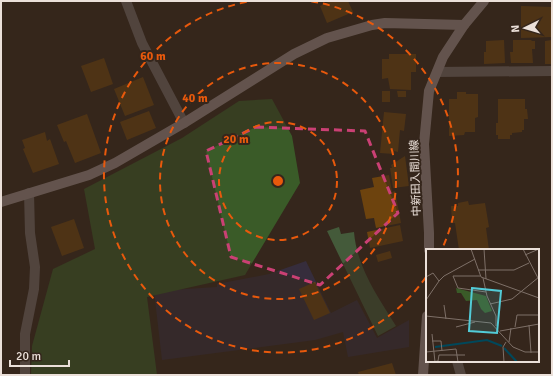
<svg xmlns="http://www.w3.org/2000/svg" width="553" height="376" font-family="Signika,'Noto Sans JP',sans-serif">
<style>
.industrial{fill:#362d3c}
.green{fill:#445a3a}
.forest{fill:#3a5b28}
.building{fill:#6d430e}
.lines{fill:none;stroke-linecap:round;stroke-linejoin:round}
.lane{stroke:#736867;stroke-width:10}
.street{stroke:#736867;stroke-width:10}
.secondary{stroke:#9c8b8a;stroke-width:10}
.marked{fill:none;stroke:#ca4074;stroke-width:3;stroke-dasharray:8 5;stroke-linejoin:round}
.ring{fill:none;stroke:#e8590c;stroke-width:2;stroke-dasharray:7 5}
.labels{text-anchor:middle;stroke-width:4;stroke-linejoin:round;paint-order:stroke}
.street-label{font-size:11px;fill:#ebe0d9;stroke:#35261c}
.inset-river{fill:none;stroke:#00485b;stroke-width:2}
.inset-road{fill:none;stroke:#7e7068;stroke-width:1}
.view{fill:#52cbd7;fill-opacity:0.15;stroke:#52cbd7;stroke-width:2}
.inset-edge{fill:none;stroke:#ebe0d9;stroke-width:2}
.centre{fill:#e8590c;stroke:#35261c;stroke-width:2}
.ring-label{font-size:12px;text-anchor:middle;font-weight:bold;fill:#e8590c;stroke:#35261c;stroke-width:4;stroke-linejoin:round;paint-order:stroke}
</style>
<rect width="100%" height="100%" fill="#35261c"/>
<path class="industrial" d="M 306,261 L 331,313 L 357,300 L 377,338 L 409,320 L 409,347 L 348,357 L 343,332 L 315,340 L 162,360 L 154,291 L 217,287 L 217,284 L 269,274 Z"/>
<path class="green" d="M 339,227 L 341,234 L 354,232 C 357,268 378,297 396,326 L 378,336 L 327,231 Z"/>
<path class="forest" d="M 272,99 L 292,136 L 300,183 L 245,275 L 147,297 L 157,375 L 31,375 L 32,346 L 53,269 L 95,249 L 84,189 L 182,138 L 239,101 Z"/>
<g class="building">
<path d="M 331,1 L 348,1 L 353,12 L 327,23 L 320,6 Z"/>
<path d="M 521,6 L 552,7 L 552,37 L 521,38 Z"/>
<path d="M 504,40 L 505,63 L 484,64 L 484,52 L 486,52 L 486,41 Z"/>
<path d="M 513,40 L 531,40 L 532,41 L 535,41 L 535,49 L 532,49 L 533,63 L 511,63 L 510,52 L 513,52 Z"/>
<path d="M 552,40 L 552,64 L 545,64 L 545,41 Z"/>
<path d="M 389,54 L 416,54 L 416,72 L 411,72 L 411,90 L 390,89 L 388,78 L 382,79 L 382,59 L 389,59 Z"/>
<path d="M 104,58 L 113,84 L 91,92 L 81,66 Z"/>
<path d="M 143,77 L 154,105 L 125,116 L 114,89 Z"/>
<rect x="382" y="91" width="8" height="11"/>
<path d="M 397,91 L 406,91 L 406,97 L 398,97 Z"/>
<path d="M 457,92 L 466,92 L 466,94 L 478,94 L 478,117 L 475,118 L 475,132 L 465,132 L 464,135 L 449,136 L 449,99 L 457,99 Z"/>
<path d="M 498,99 L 525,99 L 525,109 L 527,109 L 528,119 L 524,119 L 524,130 L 522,130 L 522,132 L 512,133 L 512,135 L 510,135 L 510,139 L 498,139 L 498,135 L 496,135 L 496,123 L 498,123 Z"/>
<path d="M 149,111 L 156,128 L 127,140 L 120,122 Z"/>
<path d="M 384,112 L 406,114 L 404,131 L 400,130 L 398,152 L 394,151 L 394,154 L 380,153 Z"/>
<path d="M 87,114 L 101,153 L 75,163 L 66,141 L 64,142 L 57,125 Z"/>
<path d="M 45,132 L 47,141 L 50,139 L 59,164 L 33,173 L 23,149 L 25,148 L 22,140 Z"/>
<path d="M 405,156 L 409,186 L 393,188 L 390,168 L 392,168 L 391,165 Z"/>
<path d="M 389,175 L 392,192 L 395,191 L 401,223 L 376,228 L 374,218 L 366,219 L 360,190 L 374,187 L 372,178 Z"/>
<path d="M 468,201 L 469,205 L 485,203 L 489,227 L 486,228 L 489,250 L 459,250 L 455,223 L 452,223 L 451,206 L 458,206 L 458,203 Z"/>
<path d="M 74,219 L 84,248 L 62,256 L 51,227 Z"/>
<path d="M 400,225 L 403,241 L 370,248 L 367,232 Z"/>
<path d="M 390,251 L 392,258 L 378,262 L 376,255 Z"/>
<path d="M 315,282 L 330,313 L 314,320 L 299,289 Z"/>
<path d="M 392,363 L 396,375 L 359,375 L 358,372 Z"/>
</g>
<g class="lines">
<path class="lane" d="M 437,72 L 552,71"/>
<g class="street">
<path d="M 126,1 L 142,43 L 184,123"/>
<path d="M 457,361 L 461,375"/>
<path d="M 25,375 L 25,334 L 34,289 L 35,267 L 30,233 L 29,193"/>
</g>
<g class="secondary">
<path d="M 1,202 L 89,175 L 115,163 L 184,123 L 294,54 L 327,38 L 372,25 L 385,23 L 464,25"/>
<path d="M 429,250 L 429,233 L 424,144 L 429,91 L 443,57 L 464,25 L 484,1"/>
<path d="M 423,375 L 427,316"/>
</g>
</g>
<path d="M0 0H553V376H0ZM 256,127 L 365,131 L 398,213 L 320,285 L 231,257 L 206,151 Z" fill="#35261c" fill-opacity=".55" fill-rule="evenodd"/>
<path class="marked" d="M 256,127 L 365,131 L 398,213 L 320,285 L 231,257 L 206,151 Z"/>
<g class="ring">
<circle cx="278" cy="181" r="59"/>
<circle cx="278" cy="181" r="118"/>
<path d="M426 277A177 177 0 1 1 442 249"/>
</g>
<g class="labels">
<g class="street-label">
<text transform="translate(415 178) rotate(-92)" y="4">中新田入間川線</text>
</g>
</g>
<g transform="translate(426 249)">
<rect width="113" height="113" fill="#35261c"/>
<path d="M 30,39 L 60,47 L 66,62 L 59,64 L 55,60 L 51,51 L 40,52 L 35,44 L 31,44 Z" fill="#3a5b28"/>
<path class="inset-river" d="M 9,98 L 61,91 L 76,97M 78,99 L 91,113"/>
<path class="inset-road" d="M 45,0 L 55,28 L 113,49M 58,0 L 60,30M 97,0 L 113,31M 99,6 L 113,0M 52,21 L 88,21 L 103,14M 27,27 L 32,39 L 60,43M 27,27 L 54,27M 0,28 L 7,24 L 13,32 L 18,27 L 49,10M 57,29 L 61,47 L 70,67 L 70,77M 0,51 L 13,32M 64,55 L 86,50 L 113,28M 18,56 L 20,70M 113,60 L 113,74M 0,67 L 65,74 L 87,98 L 99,103 L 113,103M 103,76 L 105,104M 30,78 L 49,73M 89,78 L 91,66 L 113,66M 74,82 L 113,75M 6,85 L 9,113M 6,92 L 15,92 L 16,102M 83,93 L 85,79M 0,103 L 30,100 L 32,113M 5,113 L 12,112 L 13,106 L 39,106M 78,113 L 77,98 L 80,93"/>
<path class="view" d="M 46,39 L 75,42 L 71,84 L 43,82 Z"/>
<rect width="113" height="113" class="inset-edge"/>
</g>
<circle cx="278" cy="181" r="6" class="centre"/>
<g class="ring-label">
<text x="153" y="60">60 m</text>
<text x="195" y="102">40 m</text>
<text x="236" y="143">20 m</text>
</g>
<rect width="553" height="376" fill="none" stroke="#ebe0d9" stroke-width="4"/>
<g transform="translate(525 28) rotate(265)" stroke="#35261c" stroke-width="3" paint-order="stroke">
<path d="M0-3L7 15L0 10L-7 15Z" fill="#ebe0d9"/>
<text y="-6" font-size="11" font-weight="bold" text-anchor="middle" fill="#ebe0d9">N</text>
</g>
<path d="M10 360v6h59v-6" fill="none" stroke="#ebe0d9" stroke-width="2"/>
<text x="16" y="360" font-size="12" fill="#ebe0d9" stroke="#35261c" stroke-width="3" paint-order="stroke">20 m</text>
</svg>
